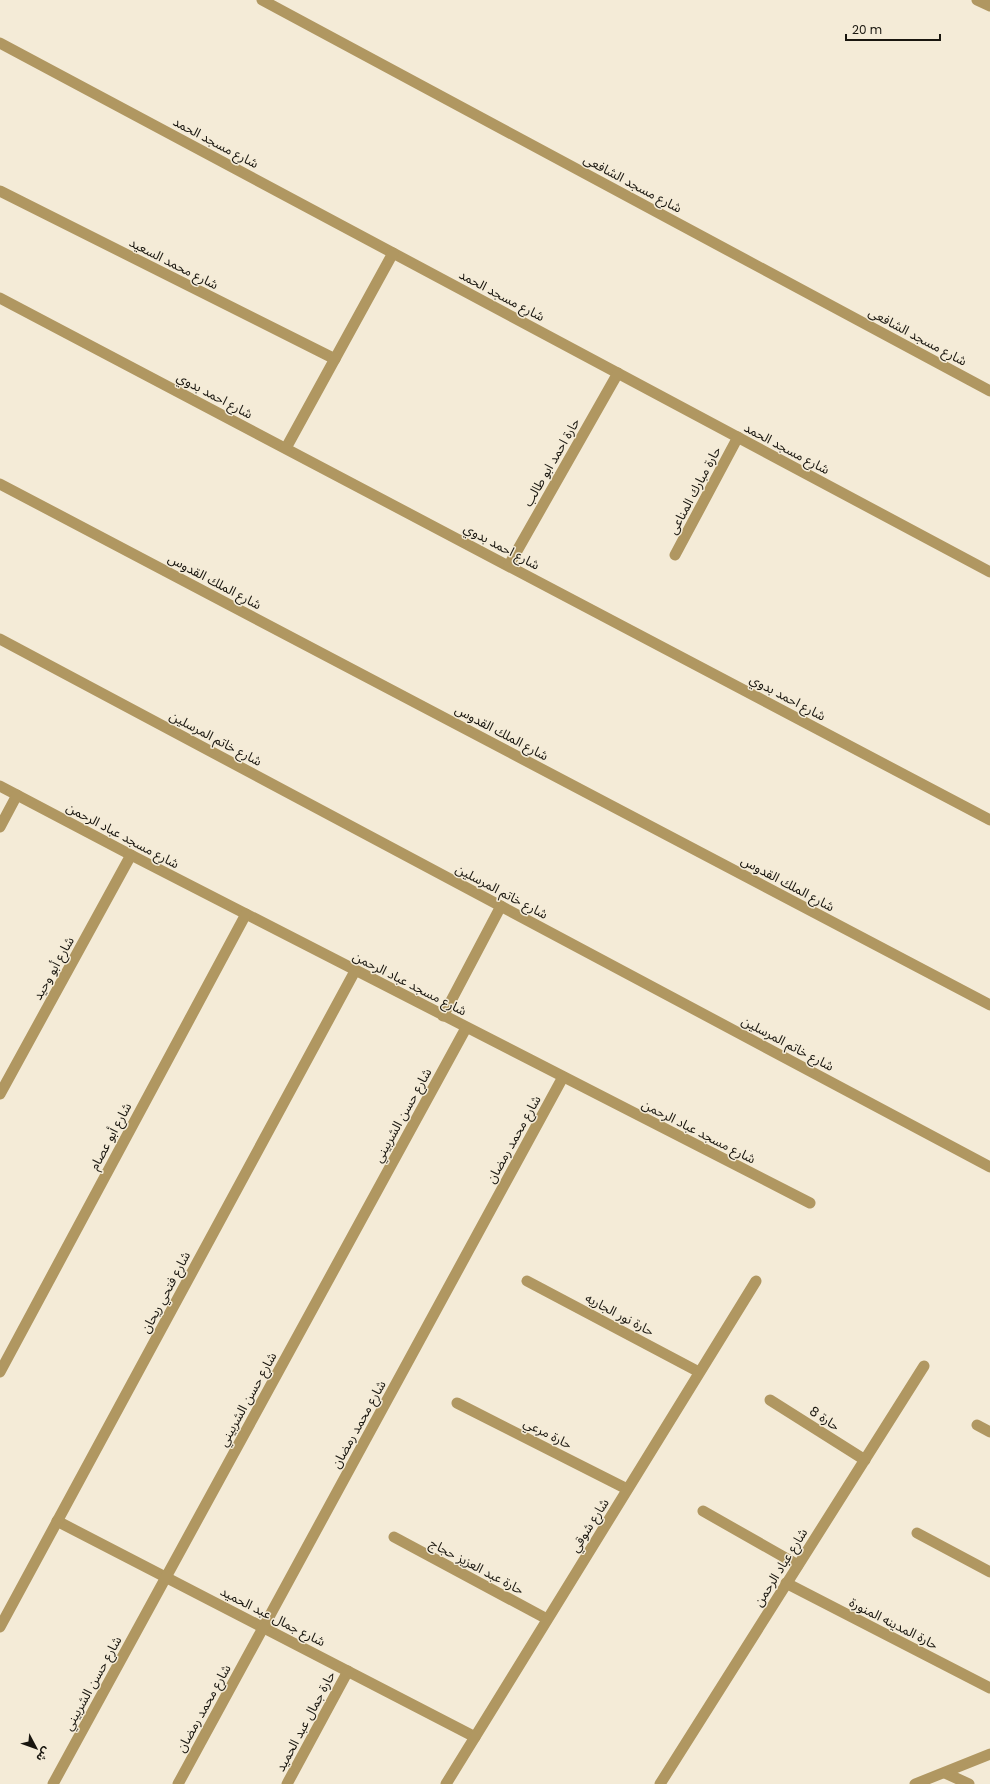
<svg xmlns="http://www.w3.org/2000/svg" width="990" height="1784" font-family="Poppins,'Noto Sans Arabic',sans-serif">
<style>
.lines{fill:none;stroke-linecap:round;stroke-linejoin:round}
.minor{stroke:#b09761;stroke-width:11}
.labels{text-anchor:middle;stroke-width:3;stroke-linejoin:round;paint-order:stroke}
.street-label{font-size:13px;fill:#19160f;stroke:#f4ebd7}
</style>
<rect width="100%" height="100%" fill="#f4ebd7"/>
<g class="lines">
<g class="minor">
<path d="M 262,0 L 990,391"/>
<path d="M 977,0 L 990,6"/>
<path d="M 0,43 L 990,572"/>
<path d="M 0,191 L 335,359"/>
<path d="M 0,298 L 990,820"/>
<path d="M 286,448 L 393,253"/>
<path d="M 0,484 L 990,1005"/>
<path d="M 675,555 L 738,437"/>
<path d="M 509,565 L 618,373"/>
<path d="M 0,639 L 990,1167"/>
<path d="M 0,786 L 131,855 L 810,1203"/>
<path d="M 0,827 L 17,795"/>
<path d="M 443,1016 L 501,906"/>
<path d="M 0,1094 L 131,855"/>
<path d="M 527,1281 L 699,1372"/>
<path d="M 0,1372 L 246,914"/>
<path d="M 770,1400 L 865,1460"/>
<path d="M 457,1403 L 627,1489"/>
<path d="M 977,1425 L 990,1432"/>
<path d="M 703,1511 L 798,1565"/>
<path d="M 57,1521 L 475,1737"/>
<path d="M 917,1533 L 990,1572"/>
<path d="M 394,1537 L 547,1619"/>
<path d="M 786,1583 L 990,1688"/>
<path d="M 0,1627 L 355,971"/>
<path d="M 945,1773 L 969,1784"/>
<path d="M 53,1784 L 466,1028"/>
<path d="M 178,1784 L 563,1077"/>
<path d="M 287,1784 L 348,1671"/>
<path d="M 446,1784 L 756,1281"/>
<path d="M 660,1784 L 924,1366"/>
<path d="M 915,1784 L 990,1754"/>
</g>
</g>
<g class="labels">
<g class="street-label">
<text transform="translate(216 142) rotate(28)" y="5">شارع مسجد الحمد</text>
<text transform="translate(633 183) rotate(28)" y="5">شارع مسجد الشافعى</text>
<text transform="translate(174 263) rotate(27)" y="5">شارع محمد السعيد</text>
<text transform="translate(502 295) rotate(28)" y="5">شارع مسجد الحمد</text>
<text transform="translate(918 336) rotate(28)" y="5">شارع مسجد الشافعى</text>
<text transform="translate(215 395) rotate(28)" y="5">شارع احمد بدوي</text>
<text transform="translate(787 448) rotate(28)" y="5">شارع مسجد الحمد</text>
<text transform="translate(551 462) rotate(-60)" y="5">حارة احمد ابو طالب</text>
<text transform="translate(694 490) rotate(-62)" y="5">حارة مبارك المناعى</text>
<text transform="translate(502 546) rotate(28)" y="5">شارع احمد بدوي</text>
<text transform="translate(215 581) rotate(28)" y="5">شارع الملك القدوس</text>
<text transform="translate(788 697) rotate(28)" y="5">شارع احمد بدوي</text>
<text transform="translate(502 732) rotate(28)" y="5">شارع الملك القدوس</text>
<text transform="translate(216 738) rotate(28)" y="5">شارع خاتم المرسلين</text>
<text transform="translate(123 835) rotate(28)" y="5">شارع مسجد عباد الرحمن</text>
<text transform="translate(788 883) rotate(28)" y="5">شارع الملك القدوس</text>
<text transform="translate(502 891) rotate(28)" y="5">شارع خاتم المرسلين</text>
<text transform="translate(53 968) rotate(-61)" y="5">شارع أبو وحيد</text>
<text transform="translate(410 983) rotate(27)" y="5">شارع مسجد عباد الرحمن</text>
<text transform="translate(788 1043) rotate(28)" y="5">شارع خاتم المرسلين</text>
<text transform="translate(402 1115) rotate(-61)" y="5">شارع حسن الشربيني</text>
<text transform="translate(699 1131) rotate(27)" y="5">شارع مسجد عباد الرحمن</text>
<text transform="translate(110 1136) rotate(-62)" y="5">شارع أبو عصام</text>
<text transform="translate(513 1139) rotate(-61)" y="5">شارع محمد رمضان</text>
<text transform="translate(165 1292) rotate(-62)" y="5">شارع فتحي ريحان</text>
<text transform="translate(620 1314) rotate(28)" y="5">حارة نور الجاريه</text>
<text transform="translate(247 1399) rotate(-61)" y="5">شارع حسن الشربيني</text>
<text transform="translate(825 1418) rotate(33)" y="5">حارة 8</text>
<text transform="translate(358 1424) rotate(-61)" y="5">شارع محمد رمضان</text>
<text transform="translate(548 1433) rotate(27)" y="5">حارة مرعي</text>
<text transform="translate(589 1525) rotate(-58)" y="5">شارع شوقي</text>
<text transform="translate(477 1566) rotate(28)" y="5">حارة عبد العزيز حجاج</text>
<text transform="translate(780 1567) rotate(-58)" y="5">شارع عباد الرحمن</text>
<text transform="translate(273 1616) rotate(27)" y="5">شارع جمال عبد الحميد</text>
<text transform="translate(894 1623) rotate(27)" y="5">حارة المدينه المنورة</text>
<text transform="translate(92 1683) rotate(-61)" y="5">شارع حسن الشربيني</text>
<text transform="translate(203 1708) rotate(-61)" y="5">شارع محمد رمضان</text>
<text transform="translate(305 1721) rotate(-62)" y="5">حارة جمال عبد الحميد</text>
</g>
</g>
<g transform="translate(36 1748) rotate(131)" stroke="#f4ebd7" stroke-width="3" paint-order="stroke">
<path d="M0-3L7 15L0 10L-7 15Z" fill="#19160f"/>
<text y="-6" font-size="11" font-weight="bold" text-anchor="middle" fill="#19160f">ش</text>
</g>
<path d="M846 34v6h94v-6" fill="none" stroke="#19160f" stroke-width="2"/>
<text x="852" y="34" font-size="12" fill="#19160f" stroke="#f4ebd7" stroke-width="3" paint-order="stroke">20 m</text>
</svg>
